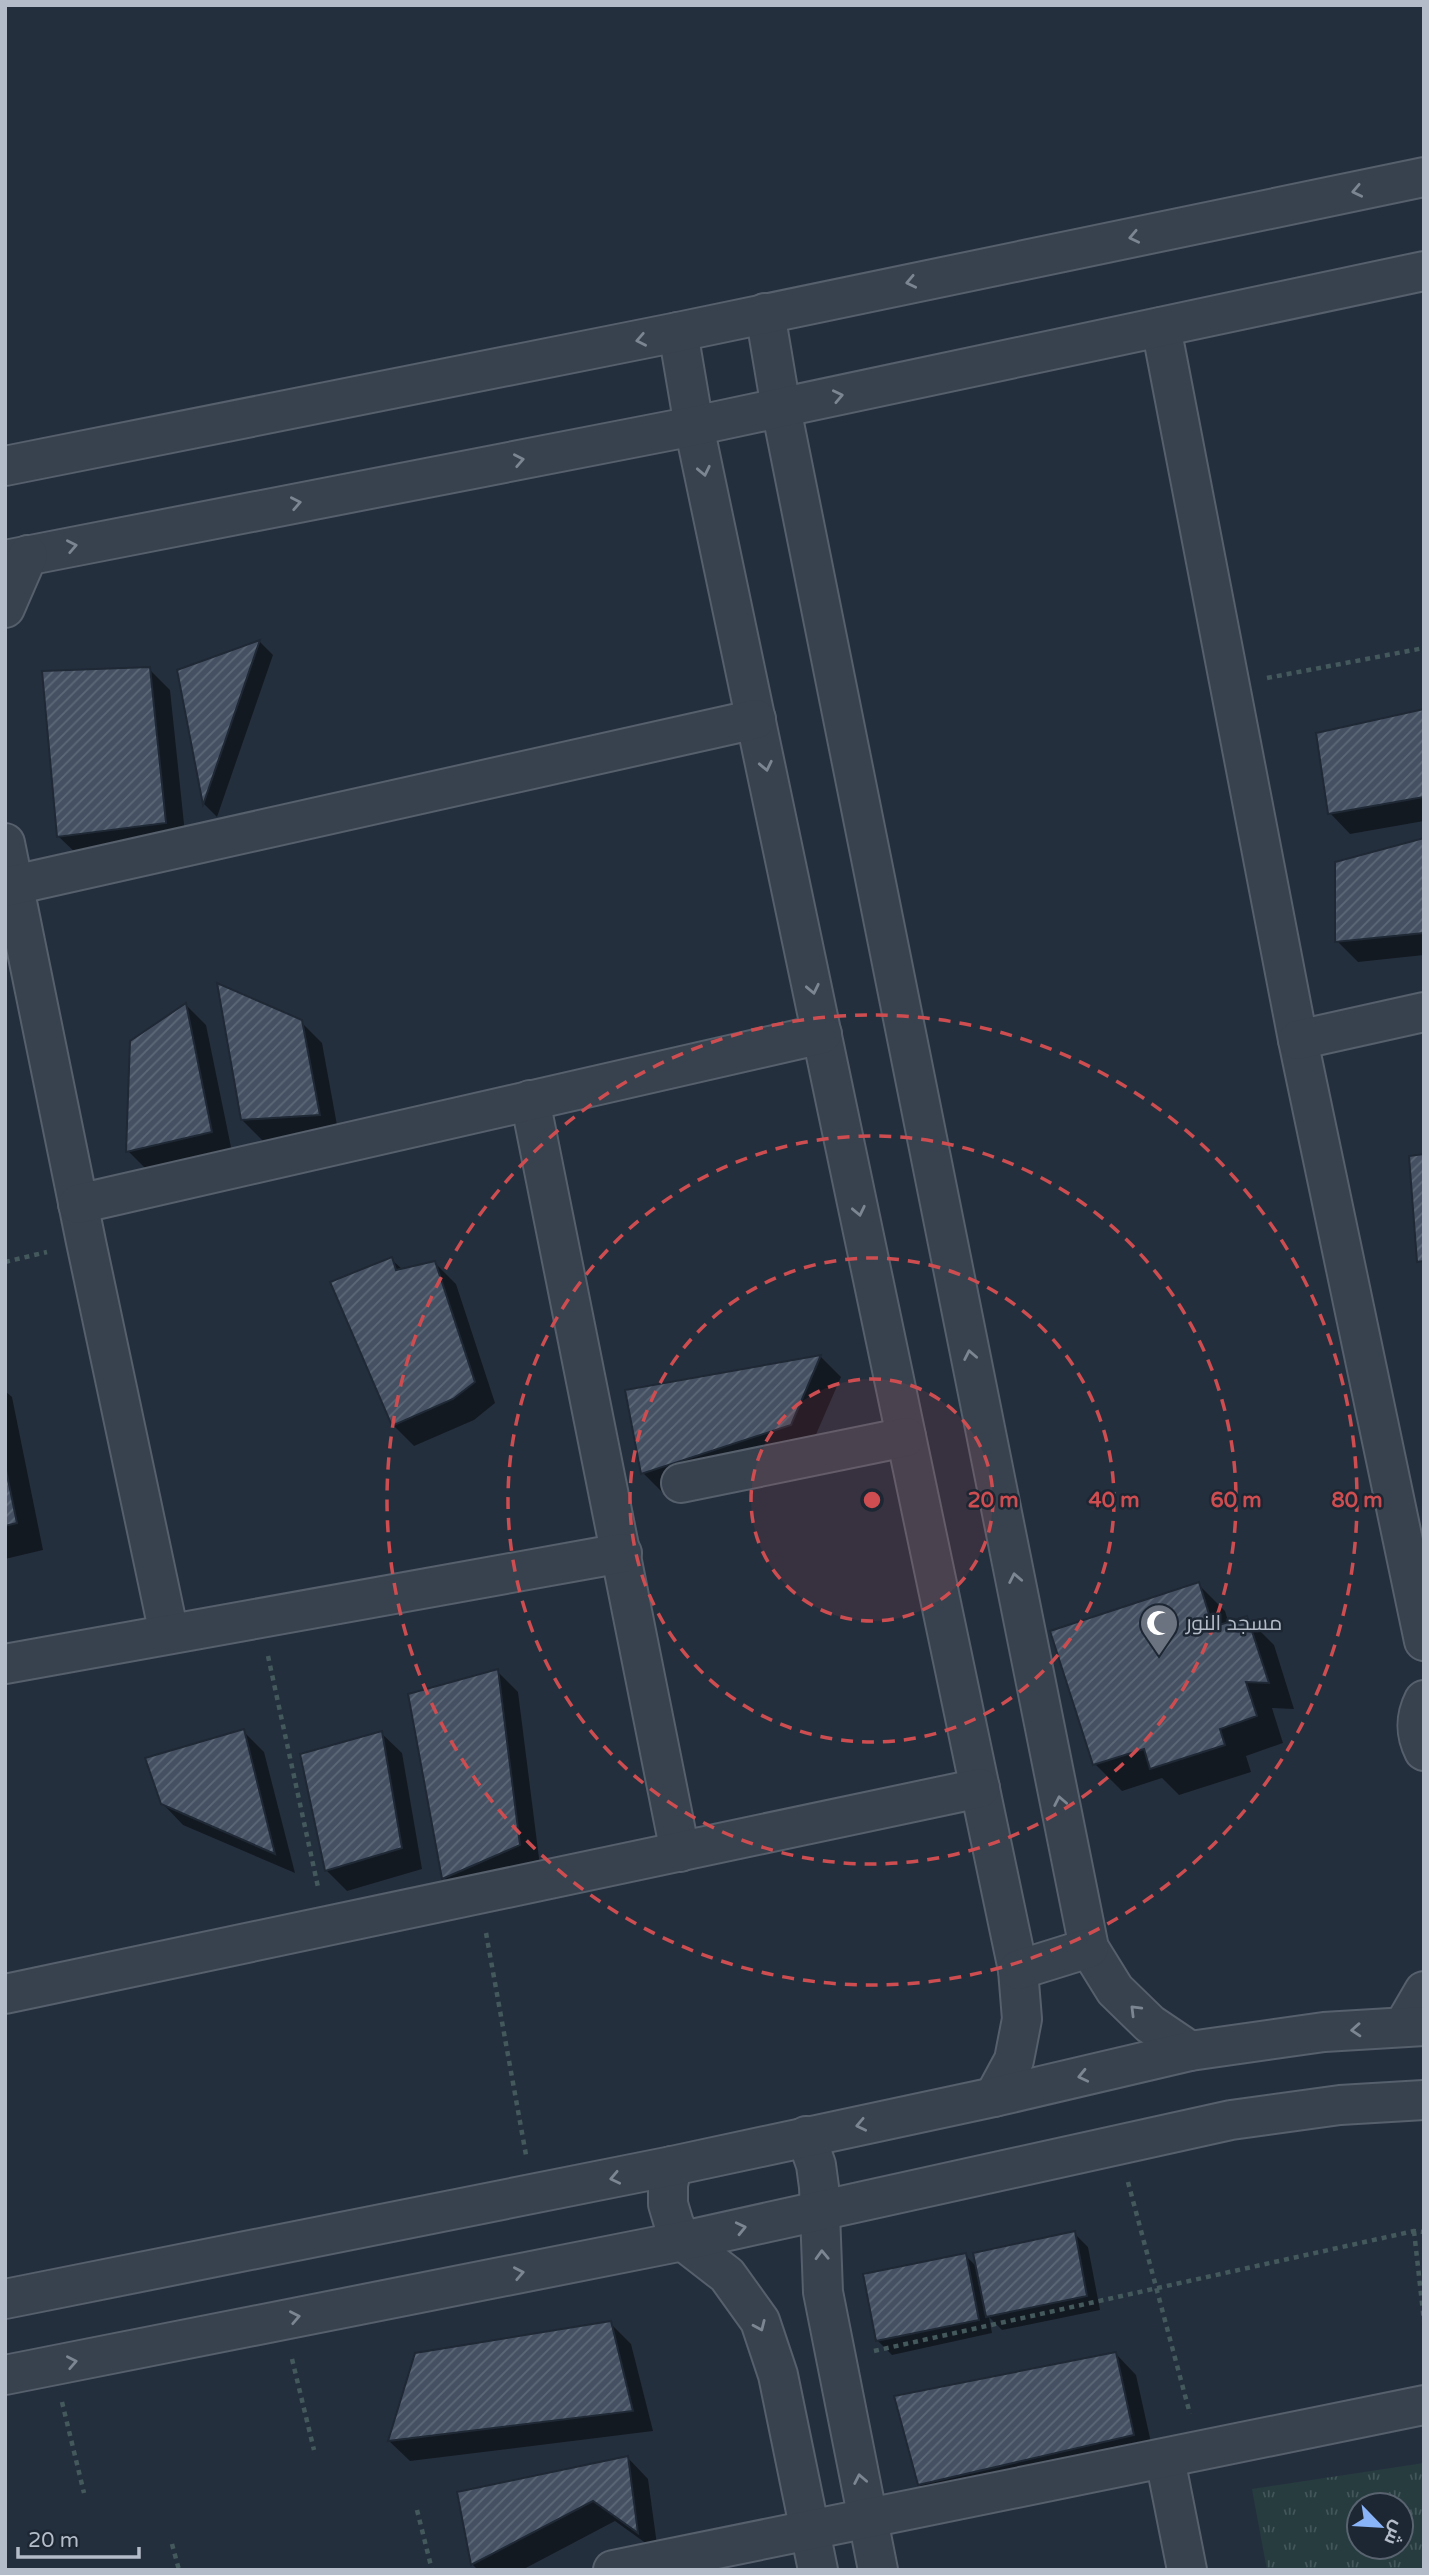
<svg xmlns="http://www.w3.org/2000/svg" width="1429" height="2575" font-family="'Varela Round',Cairo,sans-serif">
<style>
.park{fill:url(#park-tufts);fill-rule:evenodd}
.shadow{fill:#0007}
.building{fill:url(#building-hatch);stroke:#1f2835;stroke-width:2}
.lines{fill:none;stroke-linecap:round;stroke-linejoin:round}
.street-casing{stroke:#565f6c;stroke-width:42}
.path{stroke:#44595c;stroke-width:4.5;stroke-dasharray:5 5;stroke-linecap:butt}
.street{stroke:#38414e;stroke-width:38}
.oneway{stroke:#7c8592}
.ring{fill:none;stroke:#ce4d50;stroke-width:3.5;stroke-dasharray:12 9}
.labels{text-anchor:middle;stroke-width:5;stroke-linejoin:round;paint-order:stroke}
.poi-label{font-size:21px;fill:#b4bcc9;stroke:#1d2633;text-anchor:start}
.centre{fill:#ce4d50;stroke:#1d2633;stroke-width:3.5}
.ring-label{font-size:21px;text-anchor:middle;font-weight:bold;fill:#ce4d50;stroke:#1d2633;stroke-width:5;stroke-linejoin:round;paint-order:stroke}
</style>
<defs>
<pattern id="park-tufts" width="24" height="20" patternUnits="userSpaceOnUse" patternTransform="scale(1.75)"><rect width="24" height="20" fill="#263c3f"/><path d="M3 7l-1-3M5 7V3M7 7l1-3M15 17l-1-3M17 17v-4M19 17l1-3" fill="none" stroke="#435659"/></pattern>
<pattern id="building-hatch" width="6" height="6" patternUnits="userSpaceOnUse" patternTransform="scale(1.75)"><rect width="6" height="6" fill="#455162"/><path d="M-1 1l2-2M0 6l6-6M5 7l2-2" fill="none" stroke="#5d6877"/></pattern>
</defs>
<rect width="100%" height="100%" fill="#242f3e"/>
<path class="park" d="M 1424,2463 L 1424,2570 L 1267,2570 L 1252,2489 ZM 1359,2505 L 1401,2505 L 1401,2547 L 1359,2547 Z"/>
<g class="shadow">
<path d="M 260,642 L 273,655 L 217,817 L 204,804 L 179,671 Z"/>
<path d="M 149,669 L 170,690 L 186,843 L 80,857 L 59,837 Z"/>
<path d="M 1424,711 L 1424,821 L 1350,834 L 1330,813 Z"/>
<path d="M 1424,840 L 1424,955 L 1358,962 L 1337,941 Z"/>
<path d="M 186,1005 L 206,1025 L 232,1152 L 149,1172 L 128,1151 Z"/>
<path d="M 301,1022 L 322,1043 L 339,1136 L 263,1141 L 242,1120 Z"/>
<path d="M 391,1259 L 403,1270 L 435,1263 L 456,1284 L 495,1403 L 474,1420 L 414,1446 L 393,1425 Z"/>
<path d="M 821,1357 L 841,1377 L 811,1446 L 664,1494 L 643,1473 L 627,1391 Z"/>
<path d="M 5,1391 L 12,1397 L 43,1550 L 5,1559 Z"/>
<path d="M 1198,1584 L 1225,1611 L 1229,1624 L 1247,1618 L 1274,1645 L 1294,1709 L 1272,1708 L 1283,1743 L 1246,1756 L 1251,1772 L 1179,1795 L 1162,1778 L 1122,1791 L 1095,1764 Z"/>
<path d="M 497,1671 L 518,1692 L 540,1866 L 465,1899 L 444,1878 Z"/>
<path d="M 243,1731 L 264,1752 L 295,1873 L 183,1825 L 162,1803 Z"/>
<path d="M 381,1733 L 402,1753 L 422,1869 L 347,1891 L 326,1870 Z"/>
<path d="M 1074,2233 L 1088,2247 L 1100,2310 L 1002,2330 L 989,2317 L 992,2333 L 892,2355 L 878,2341 L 865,2276 L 965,2255 L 977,2267 Z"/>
<path d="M 610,2323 L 631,2344 L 653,2431 L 410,2461 L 389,2441 Z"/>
<path d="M 1116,2354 L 1136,2375 L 1154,2456 L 941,2505 L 920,2485 Z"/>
<path d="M 628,2458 L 648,2479 L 658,2552 L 615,2521 L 522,2570 L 478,2570 L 472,2564 Z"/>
</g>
<g class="building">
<path d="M 260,640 L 203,805 L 177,670 Z"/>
<path d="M 150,667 L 166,823 L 57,837 L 42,671 Z"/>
<path d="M 1424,709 L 1424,797 L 1328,814 L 1316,733 Z"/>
<path d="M 1424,838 L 1424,933 L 1335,942 L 1335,862 Z"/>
<path d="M 217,983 L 302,1020 L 320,1115 L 241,1120 Z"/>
<path d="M 186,1003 L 212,1132 L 126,1152 L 130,1041 Z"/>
<path d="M 1424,1154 L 1424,1261 L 1417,1262 L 1409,1156 Z"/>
<path d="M 392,1257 L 396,1270 L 435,1261 L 475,1382 L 453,1399 L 392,1426 L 330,1282 Z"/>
<path d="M 821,1355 L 791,1425 L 641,1474 L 625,1390 Z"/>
<path d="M 5,1465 L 17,1523 L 5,1526 Z"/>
<path d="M 1199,1582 L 1213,1627 L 1247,1616 L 1269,1683 L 1246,1682 L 1257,1716 L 1220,1729 L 1225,1745 L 1150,1769 L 1144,1749 L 1093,1765 L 1050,1631 Z"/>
<path d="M 498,1669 L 520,1845 L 442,1879 L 408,1694 Z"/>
<path d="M 244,1729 L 275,1854 L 161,1804 L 145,1758 Z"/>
<path d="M 382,1731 L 402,1848 L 325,1871 L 300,1754 Z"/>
<path d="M 1075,2231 L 1087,2296 L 986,2317 L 973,2253 Z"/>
<path d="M 966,2253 L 979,2320 L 876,2341 L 863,2274 Z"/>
<path d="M 611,2321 L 633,2411 L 388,2441 L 415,2353 Z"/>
<path d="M 1116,2352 L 1134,2435 L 918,2485 L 894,2396 Z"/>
<path d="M 628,2456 L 638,2533 L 593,2501 L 471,2565 L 457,2492 Z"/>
</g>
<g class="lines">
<defs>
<g id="street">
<path d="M 765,313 L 781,408 L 1089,1948 L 1115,1990 L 1150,2024 L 1190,2051"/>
<path d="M 1161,327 L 1298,1040 L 1424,1641"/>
<path d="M 678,332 L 694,426 L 1018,1970 L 1022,2019 L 1014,2060 L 994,2097"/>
<path d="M 5,466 L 678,332 L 1424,177"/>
<path d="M 5,560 L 694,426 L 1424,271"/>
<path d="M 5,608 L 28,555"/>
<path d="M 5,843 L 86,1242 L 169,1634"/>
<path d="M 5,887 L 756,719"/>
<path d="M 1298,1040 L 1424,1012"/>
<path d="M 530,1100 L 680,1852"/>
<path d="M 78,1204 L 822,1034"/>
<path d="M 681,1483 L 906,1437"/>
<path d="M 5,1664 L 622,1553"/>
<path d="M 1424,1700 C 1415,1718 1415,1733 1424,1751"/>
<path d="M 1018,1970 L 1089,1948"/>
<path d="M 5,1994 L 980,1788"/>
<path d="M 1403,2027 L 1424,1991"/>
<path d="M 806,2136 L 816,2165 L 819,2187 L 823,2292 L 878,2570"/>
<path d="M 672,2166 L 668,2185 L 668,2204 L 674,2224 L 683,2241 L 727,2275 L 760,2321 L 778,2375 L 818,2570"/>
<path d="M 5,2299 L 672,2166 L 994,2097 L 1190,2051 L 1324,2032 L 1424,2026"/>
<path d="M 5,2375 L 683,2241 L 1231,2120 L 1340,2105 L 1424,2100"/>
<path d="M 1165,2459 L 1187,2570"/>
<path d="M 613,2570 L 1424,2405"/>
</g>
</defs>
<use href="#street" class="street-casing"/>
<g class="path">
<path d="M 1267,678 L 1424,648"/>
<path d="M 5,1262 L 47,1252"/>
<path d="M 268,1656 L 318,1887"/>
<path d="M 486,1933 L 526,2155"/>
<path d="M 1128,2182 L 1190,2414"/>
<path d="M 1414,2231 L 1424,2321"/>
<path d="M 874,2351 L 1414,2231 L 1424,2232"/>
<path d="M 292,2359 L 314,2450"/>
<path d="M 62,2402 L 84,2493"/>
<path d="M 417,2510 L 432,2570"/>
<path d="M 172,2544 L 179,2570"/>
</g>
<use href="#street" class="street"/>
</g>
<defs><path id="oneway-chevron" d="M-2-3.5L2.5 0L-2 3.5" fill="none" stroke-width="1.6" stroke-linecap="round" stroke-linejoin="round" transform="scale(1.75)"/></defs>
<g class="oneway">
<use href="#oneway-chevron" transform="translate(1357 191) rotate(168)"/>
<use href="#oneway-chevron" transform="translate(1134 237) rotate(168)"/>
<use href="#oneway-chevron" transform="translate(911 282) rotate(168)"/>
<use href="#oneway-chevron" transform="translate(641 340) rotate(169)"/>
<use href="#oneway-chevron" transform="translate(838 396) rotate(-12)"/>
<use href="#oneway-chevron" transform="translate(519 460) rotate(-11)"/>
<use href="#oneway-chevron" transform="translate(704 471) rotate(78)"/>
<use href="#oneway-chevron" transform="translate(296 503) rotate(-11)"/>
<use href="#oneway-chevron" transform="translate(72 546) rotate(-11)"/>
<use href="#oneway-chevron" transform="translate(766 766) rotate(78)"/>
<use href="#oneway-chevron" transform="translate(813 989) rotate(78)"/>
<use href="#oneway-chevron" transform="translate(859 1211) rotate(78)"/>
<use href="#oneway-chevron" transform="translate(970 1355) rotate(-101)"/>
<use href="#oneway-chevron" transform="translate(1015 1578) rotate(-101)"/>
<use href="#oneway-chevron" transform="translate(1060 1801) rotate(-101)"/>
<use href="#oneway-chevron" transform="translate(1135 2010) rotate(-135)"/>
<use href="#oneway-chevron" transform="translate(1356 2030) rotate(176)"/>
<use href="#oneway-chevron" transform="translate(1083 2076) rotate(167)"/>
<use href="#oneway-chevron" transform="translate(861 2125) rotate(168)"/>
<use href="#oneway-chevron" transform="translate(615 2178) rotate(168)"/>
<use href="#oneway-chevron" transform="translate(741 2228) rotate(-13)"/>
<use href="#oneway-chevron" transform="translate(822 2255) rotate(-92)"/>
<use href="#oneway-chevron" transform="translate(519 2273) rotate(-11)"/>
<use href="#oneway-chevron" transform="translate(295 2317) rotate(-11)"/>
<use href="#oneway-chevron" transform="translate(760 2326) rotate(66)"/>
<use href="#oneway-chevron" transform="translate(72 2362) rotate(-11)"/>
<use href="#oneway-chevron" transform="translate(860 2479) rotate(-101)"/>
</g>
<circle cx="872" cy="1500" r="121" fill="#ce4d50" fill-opacity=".12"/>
<g class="ring">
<circle cx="872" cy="1500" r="121"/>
<circle cx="872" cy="1500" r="242"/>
<circle cx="872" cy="1500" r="364"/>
<circle cx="872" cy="1500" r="485"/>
</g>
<defs>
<symbol id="mosque-pin" viewBox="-11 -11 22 30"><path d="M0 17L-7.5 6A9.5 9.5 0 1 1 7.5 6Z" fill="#6b7280" stroke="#1d2633"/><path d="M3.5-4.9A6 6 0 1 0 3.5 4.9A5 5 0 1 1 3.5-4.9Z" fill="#fff"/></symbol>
</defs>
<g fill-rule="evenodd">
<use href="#mosque-pin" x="1137" y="1601" width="44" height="60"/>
</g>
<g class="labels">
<g class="poi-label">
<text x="1186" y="1630">مسجد النور</text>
</g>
</g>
<circle cx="872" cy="1500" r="10" class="centre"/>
<g class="ring-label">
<text x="993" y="1507">20 m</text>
<text x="1114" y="1507">40 m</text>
<text x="1236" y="1507">60 m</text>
<text x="1357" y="1507">80 m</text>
</g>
<rect width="1429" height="2575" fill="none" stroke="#b4bcc9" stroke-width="14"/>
<g transform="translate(1380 2526) rotate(115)"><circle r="33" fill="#1d2633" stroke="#59626f" stroke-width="2"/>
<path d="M0-5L12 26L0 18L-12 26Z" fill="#8ab4f8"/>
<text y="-10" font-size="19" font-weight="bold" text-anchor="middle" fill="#b4bcc9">ش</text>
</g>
<path d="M18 2547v10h121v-10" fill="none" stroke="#b4bcc9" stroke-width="3.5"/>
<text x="28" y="2547" font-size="21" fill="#b4bcc9" stroke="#1d2633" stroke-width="5" paint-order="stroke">20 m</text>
</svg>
